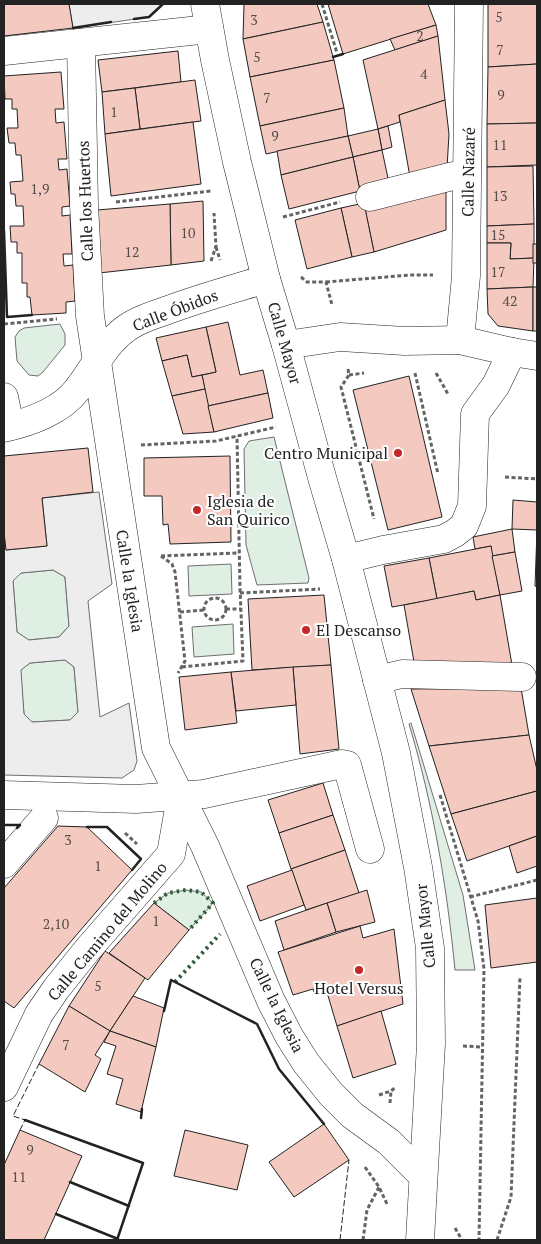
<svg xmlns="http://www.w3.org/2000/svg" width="541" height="1244" font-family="'PT Serif',serif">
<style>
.green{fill:#e0efe3;stroke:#6f6f6f}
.parking{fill:#ededed;stroke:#6f6f6f;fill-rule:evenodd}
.building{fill:#f3c9c0;stroke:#222}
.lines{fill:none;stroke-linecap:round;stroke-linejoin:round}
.street-casing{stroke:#222;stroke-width:29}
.highway-casing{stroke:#222;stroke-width:29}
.path{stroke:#646464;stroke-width:3;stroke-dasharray:4 2.5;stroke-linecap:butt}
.street{stroke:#fff;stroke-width:28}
.highway{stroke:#fff;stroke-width:28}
.hedge{stroke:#2f5e38;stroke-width:4;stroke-dasharray:2.5 4;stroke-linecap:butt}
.fence{stroke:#222;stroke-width:1;stroke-dasharray:6 2.5;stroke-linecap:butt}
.wall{stroke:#222;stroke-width:2.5}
.poi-dot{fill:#c62828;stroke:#fff;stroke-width:2}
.labels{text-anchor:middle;stroke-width:4;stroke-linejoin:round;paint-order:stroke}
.number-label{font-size:14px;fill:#564c4a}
.street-label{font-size:16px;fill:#222;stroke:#fff}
.poi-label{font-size:16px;fill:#222;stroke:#fff;text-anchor:start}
</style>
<rect width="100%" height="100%" fill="#fff"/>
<g class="green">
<path d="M 60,324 L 65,334 L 65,345 L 43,372 L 38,376 L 29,375 L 17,361 L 15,337 L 19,331 L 24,328 Z"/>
<path d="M 274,437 L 309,578 L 308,583 L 257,585 L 246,545 L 244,449 L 249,441 Z"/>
<path d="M 231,564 L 232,594 L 189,596 L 188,566 Z"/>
<path d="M 53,570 L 65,577 L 69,626 L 59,637 L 28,640 L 17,632 L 13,581 L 21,573 Z"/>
<path d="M 233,624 L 234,654 L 194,657 L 192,627 Z"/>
<path d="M 65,660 L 74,667 L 78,712 L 70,720 L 32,722 L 24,714 L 20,670 L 30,663 Z"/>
<path d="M 411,723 L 463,895 L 475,970 L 455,970 C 447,887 433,804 409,724 Z"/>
<path d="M 186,890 L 201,892 L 213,903 L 189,930 L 154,903 L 168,893 Z"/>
</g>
<g class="parking">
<path d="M 69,4 L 163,4 L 149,17 L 73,28 Z"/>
<path d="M 99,492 L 112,584 L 88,601 L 100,717 L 129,703 L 137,761 L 134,770 L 122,778 L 4,775 L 4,532 L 6,550 L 47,546 L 42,498 ZM 53,570 L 65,577 L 69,626 L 59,637 L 29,640 L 17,632 L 13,581 L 21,573 ZM 65,660 L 74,667 L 78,712 L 70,720 L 32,722 L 24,714 L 21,670 L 30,663 Z"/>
</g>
<g class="building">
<path d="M 4,4 L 69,4 L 73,28 L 4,36 Z"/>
<path d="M 244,4 L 317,4 L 323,22 L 243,39 Z"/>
<path d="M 328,4 L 428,4 L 436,25 L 343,54 Z"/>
<path d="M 488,4 L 537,4 L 537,64 L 488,67 Z"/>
<path d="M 323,22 L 334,60 L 250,77 L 243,39 Z"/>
<path d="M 436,25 L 438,36 L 395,50 L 390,39 Z"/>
<path d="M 438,36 L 445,100 L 399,115 L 400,122 L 378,129 L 363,60 Z"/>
<path d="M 178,51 L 181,82 L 102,92 L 98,60 Z"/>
<path d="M 334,60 L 344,108 L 260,126 L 250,77 Z"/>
<path d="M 537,64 L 537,123 L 487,124 L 488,67 Z"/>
<path d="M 61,72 L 64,109 L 55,109 L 56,123 L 64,122 L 67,159 L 58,159 L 59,170 L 67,169 L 70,206 L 62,207 L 62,216 L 70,215 L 72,254 L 63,254 L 64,266 L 73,265 L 75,301 L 66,302 L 66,313 L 32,315 L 30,297 L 27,297 L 27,283 L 22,283 L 22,253 L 17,253 L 17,242 L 11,242 L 10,226 L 24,226 L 23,206 L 16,206 L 15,194 L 11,194 L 10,182 L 23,181 L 21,155 L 16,155 L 15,143 L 9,143 L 7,128 L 18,128 L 17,109 L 12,109 L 12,99 L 5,99 L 4,76 Z"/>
<path d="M 195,80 L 201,121 L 140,129 L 135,88 Z"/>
<path d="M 135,88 L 140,129 L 105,134 L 102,92 Z"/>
<path d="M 445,100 L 449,134 L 447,168 L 410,177 L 399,115 Z"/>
<path d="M 344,108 L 348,136 L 266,154 L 260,126 Z"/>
<path d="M 193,122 L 201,184 L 111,196 L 105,134 Z"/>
<path d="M 537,123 L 537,165 L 487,167 L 487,124 Z"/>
<path d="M 388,126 L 392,147 L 382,150 L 378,129 Z"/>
<path d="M 378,129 L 382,150 L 353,157 L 348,136 Z"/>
<path d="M 348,136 L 353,157 L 281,175 L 277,151 Z"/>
<path d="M 382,150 L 389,183 L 360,191 L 353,157 Z"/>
<path d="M 353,157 L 360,191 L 289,209 L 281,175 Z"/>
<path d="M 533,166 L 534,224 L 487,226 L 487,167 Z"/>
<path d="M 446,188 L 446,230 L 374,252 L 365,209 Z"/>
<path d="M 203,201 L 204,261 L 171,265 L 170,204 Z"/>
<path d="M 364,203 L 374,252 L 352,257 L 341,208 Z"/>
<path d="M 170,204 L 171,265 L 99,273 L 97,210 Z"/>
<path d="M 341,208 L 352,257 L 307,269 L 295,220 Z"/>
<path d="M 534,224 L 534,258 L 510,259 L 511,243 L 487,243 L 487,226 Z"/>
<path d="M 487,243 L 511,243 L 510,259 L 534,258 L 533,287 L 487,289 Z"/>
<rect x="533" y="244" width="4" height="19"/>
<path d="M 533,287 L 533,331 L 498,326 L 488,314 L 487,289 Z"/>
<rect x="533" y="287" width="4" height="44"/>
<path d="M 228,322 L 240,375 L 263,370 L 268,393 L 208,406 L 202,375 L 216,372 L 206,327 Z"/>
<path d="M 206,327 L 216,372 L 192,377 L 187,355 L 162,361 L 156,338 Z"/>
<path d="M 187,355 L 192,377 L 202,375 L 205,389 L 172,396 L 162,361 Z"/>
<path d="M 409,376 L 442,517 L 388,530 L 353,390 Z"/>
<path d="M 205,389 L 214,432 L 183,434 L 172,396 Z"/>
<path d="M 268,393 L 273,418 L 214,432 L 208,406 Z"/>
<path d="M 88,448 L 93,492 L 42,498 L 47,546 L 6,550 L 4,532 L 4,456 Z"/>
<path d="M 230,456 L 231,542 L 170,544 L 168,524 L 163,525 L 162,496 L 144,496 L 144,458 Z"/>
<path d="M 513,500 L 537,502 L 537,530 L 512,529 Z"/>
<path d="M 512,529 L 515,552 L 492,556 L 491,546 L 475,549 L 473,537 Z"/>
<path d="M 537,530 L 537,587 L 535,586 Z"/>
<path d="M 491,546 L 500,595 L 476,600 L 474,591 L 437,599 L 429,558 Z"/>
<path d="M 515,552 L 522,591 L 500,595 L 492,556 Z"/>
<path d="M 429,558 L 437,599 L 392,607 L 384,566 Z"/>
<path d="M 474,591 L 476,600 L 500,595 L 512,665 L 414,662 L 404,605 Z"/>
<path d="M 324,595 L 331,665 L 252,670 L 248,599 Z"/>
<path d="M 331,665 L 339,749 L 300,754 L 293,667 Z"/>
<path d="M 293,667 L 296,705 L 236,711 L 231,672 Z"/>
<path d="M 231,672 L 237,723 L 185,730 L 179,677 Z"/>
<path d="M 521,688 L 529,735 L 429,746 L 411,689 Z"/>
<path d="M 529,735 L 537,770 L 537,791 L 451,814 L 429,746 Z"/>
<path d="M 323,783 L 333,815 L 279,833 L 268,800 Z"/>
<path d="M 537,791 L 537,836 L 467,861 L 451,814 Z"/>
<path d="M 333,815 L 345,850 L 291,869 L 279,833 Z"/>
<path d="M 58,826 L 87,827 L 132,870 L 14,1008 L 4,1001 L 4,888 Z"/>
<path d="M 537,836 L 537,866 L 517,873 L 509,846 Z"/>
<path d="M 345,850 L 359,893 L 306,910 L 291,869 Z"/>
<path d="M 292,870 L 304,905 L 260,921 L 247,886 Z"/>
<path d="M 367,890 L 375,922 L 336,932 L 327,903 Z"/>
<path d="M 537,898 L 537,962 L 491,968 L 485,905 Z"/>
<path d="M 154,903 L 189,930 L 148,980 L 109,953 Z"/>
<path d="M 327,903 L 336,932 L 284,950 L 275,921 Z"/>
<path d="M 360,926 L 363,938 L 394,929 L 403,1004 L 337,1026 L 326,989 L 314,992 L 313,989 L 293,995 L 278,952 Z"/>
<path d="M 105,951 L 145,978 L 110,1031 L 69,1006 Z"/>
<path d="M 133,996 L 164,1008 L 156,1047 L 110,1031 Z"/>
<path d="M 69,1006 L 110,1031 L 95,1055 L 101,1059 L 85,1092 L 39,1064 Z"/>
<path d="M 381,1011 L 396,1064 L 353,1078 L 337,1026 Z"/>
<path d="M 110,1031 L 156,1047 L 141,1112 L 116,1104 L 123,1079 L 107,1074 L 116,1046 L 104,1042 Z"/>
<path d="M 324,1124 L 349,1160 L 294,1197 L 269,1162 Z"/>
<path d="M 20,1130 L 82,1156 L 44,1240 L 4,1240 L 4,1165 Z"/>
<path d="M 185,1130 L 248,1145 L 237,1190 L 174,1176 Z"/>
</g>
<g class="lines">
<defs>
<g id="street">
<path d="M 81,43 L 84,205 L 90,316 L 156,748 L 205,846 L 271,1001 L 289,1036 L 306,1063 L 331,1094 L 352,1115 L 389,1142 L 423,1176"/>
<path d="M 4,51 L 209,29"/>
<path d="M 370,197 L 453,176"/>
<path d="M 460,340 L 466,276 L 469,4"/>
<path d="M 286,345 L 340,337 L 405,341 L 460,340 L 512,352 L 537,356"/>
<path d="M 4,397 L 10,426"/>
<path d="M 4,428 C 29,422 60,412 77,390 C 95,368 106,339 133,324 C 143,318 156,314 168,310 C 200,298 233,289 266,279"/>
<path d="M 346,559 L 383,550 L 444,539 L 455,533 L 464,526 L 472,506 L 475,414 L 496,385 L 512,352"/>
<path d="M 377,680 L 402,674 L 522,677"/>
<path d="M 4,795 L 136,799 L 204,794 L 342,764 L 347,765 L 370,849"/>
<path d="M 4,864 L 44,818"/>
<path d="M 4,1087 L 39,1014 L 56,989 L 88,949 L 171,854 L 181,797"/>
</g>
<path id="highway" d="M 205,4 L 215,60 L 237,162 L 266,279 L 286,345 L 323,481 L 346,559 L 396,753 L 418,867 L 430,948 L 431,1044 L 420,1240"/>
</defs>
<use href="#street" class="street-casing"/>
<use href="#highway" class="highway-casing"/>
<g class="path">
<path d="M 322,4 L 337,53"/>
<path d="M 116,202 L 211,191"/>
<path d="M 283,217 L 340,202"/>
<path d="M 216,247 L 220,260"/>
<path d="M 211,261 L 216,246 L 214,213"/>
<path d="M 301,277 L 307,282 L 326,282 L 332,305"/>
<path d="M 326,282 L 410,275 L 433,275"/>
<path d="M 4,324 L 57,319"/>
<path d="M 348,369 L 349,375 L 341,387 L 374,519"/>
<path d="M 415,373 L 438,474"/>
<path d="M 436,373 L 448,394"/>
<path d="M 349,375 L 364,373"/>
<path d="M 141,445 L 216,441 L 276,427"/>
<path d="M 505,477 L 537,479"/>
<path d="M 161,556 L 172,564 L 175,572 L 185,661 L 178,673"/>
<path d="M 161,556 L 239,553"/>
<path d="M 240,593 L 320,589"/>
<circle cx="215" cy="609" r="11"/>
<path d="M 226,609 L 241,609"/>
<path d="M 180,612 L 204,610"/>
<path d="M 182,667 L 243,661 L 240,588 L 237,436"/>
<path d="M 440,795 L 478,921 L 484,969 L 479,1240"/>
<path d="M 125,833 L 137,844"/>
<path d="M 470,897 L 537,880"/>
<path d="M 463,1046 L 482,1047"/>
<path d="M 379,1095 L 391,1091 L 396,1087"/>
<path d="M 390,1103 L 391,1091"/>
<path d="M 365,1167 L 379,1187 L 388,1206"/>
<path d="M 455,1228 L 462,1240"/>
<path d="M 363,1240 L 367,1210 L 379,1187"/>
<path d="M 497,1240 L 511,1197 L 520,977"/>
</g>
<use href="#street" class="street"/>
<use href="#highway" class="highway"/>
<g class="hedge">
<path d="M 154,903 L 168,893 L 186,890 L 201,892 L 213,903 L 189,930"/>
<path d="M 175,982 L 220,934"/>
</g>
<g class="fence">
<path d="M 20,1130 L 25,1120 L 13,1116 L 39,1064"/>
<path d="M 340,1240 L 349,1160"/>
</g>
<g class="wall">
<path d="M 134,19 L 149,17 L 163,4"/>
<path d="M 73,28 L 111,22"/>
<path d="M 333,57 L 343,54"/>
<path d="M 4,231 L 7,317 L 32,315"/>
<path d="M 4,825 L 20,825 L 17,828"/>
<path d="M 87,827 L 107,827 L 141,859 L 132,870"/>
<path d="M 164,1011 L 171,980 L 257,1024 L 279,1069 L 324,1124"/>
<path d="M 141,1118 L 142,1109"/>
<path d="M 25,1120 L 143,1163 L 117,1240"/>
<path d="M 70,1182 L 129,1206"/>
<path d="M 56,1214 L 118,1239"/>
</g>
</g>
<g class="poi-dot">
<circle cx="398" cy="453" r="5"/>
<circle cx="197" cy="510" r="5"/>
<circle cx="306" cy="630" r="5"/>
<circle cx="359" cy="970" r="5"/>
</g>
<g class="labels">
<g class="number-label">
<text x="499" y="22">5</text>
<text x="254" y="25">3</text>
<text x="420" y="41">2</text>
<text x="500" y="55">7</text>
<text x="257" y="62">5</text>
<text x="424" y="79">4</text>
<text x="501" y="100">9</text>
<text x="267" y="103">7</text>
<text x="114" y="117">1</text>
<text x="275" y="141">9</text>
<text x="500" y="150">11</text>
<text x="40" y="194">1,9</text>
<text x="500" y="201">13</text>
<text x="188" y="238">10</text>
<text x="498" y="240">15</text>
<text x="132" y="257">12</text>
<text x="498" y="277">17</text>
<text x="510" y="306">42</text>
<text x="68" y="845">3</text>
<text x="98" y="871">1</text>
<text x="156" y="926">1</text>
<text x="56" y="929">2,10</text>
<text x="98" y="991">5</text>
<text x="66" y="1050">7</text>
<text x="30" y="1155">9</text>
<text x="19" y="1182">11</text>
</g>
<g class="street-label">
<text transform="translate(468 172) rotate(-89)" y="6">Calle Nazaré</text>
<text transform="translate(85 201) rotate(-92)" y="6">Calle los Huertos</text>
<text transform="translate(175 310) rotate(-21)" y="6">Calle Óbidos</text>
<text transform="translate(285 343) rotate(74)" y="6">Calle Mayor</text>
<text transform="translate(130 581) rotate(81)" y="6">Calle la Iglesia</text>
<text transform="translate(425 926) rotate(-96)" y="6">Calle Mayor</text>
<text transform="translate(107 931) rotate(-50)" y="6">Calle Camino del Molino</text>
<text transform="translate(277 1005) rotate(64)" y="6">Calle la Iglesia</text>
</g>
<g class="poi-label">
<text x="388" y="459" text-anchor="end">Centro Municipal</text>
<text x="207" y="507">Iglesia de<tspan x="207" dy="18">San Quirico</tspan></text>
<text x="316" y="636">El Descanso</text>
<text x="359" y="994" text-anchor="middle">Hotel Versus</text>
</g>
</g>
<rect width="541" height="1244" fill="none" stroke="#222222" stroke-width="10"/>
</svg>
